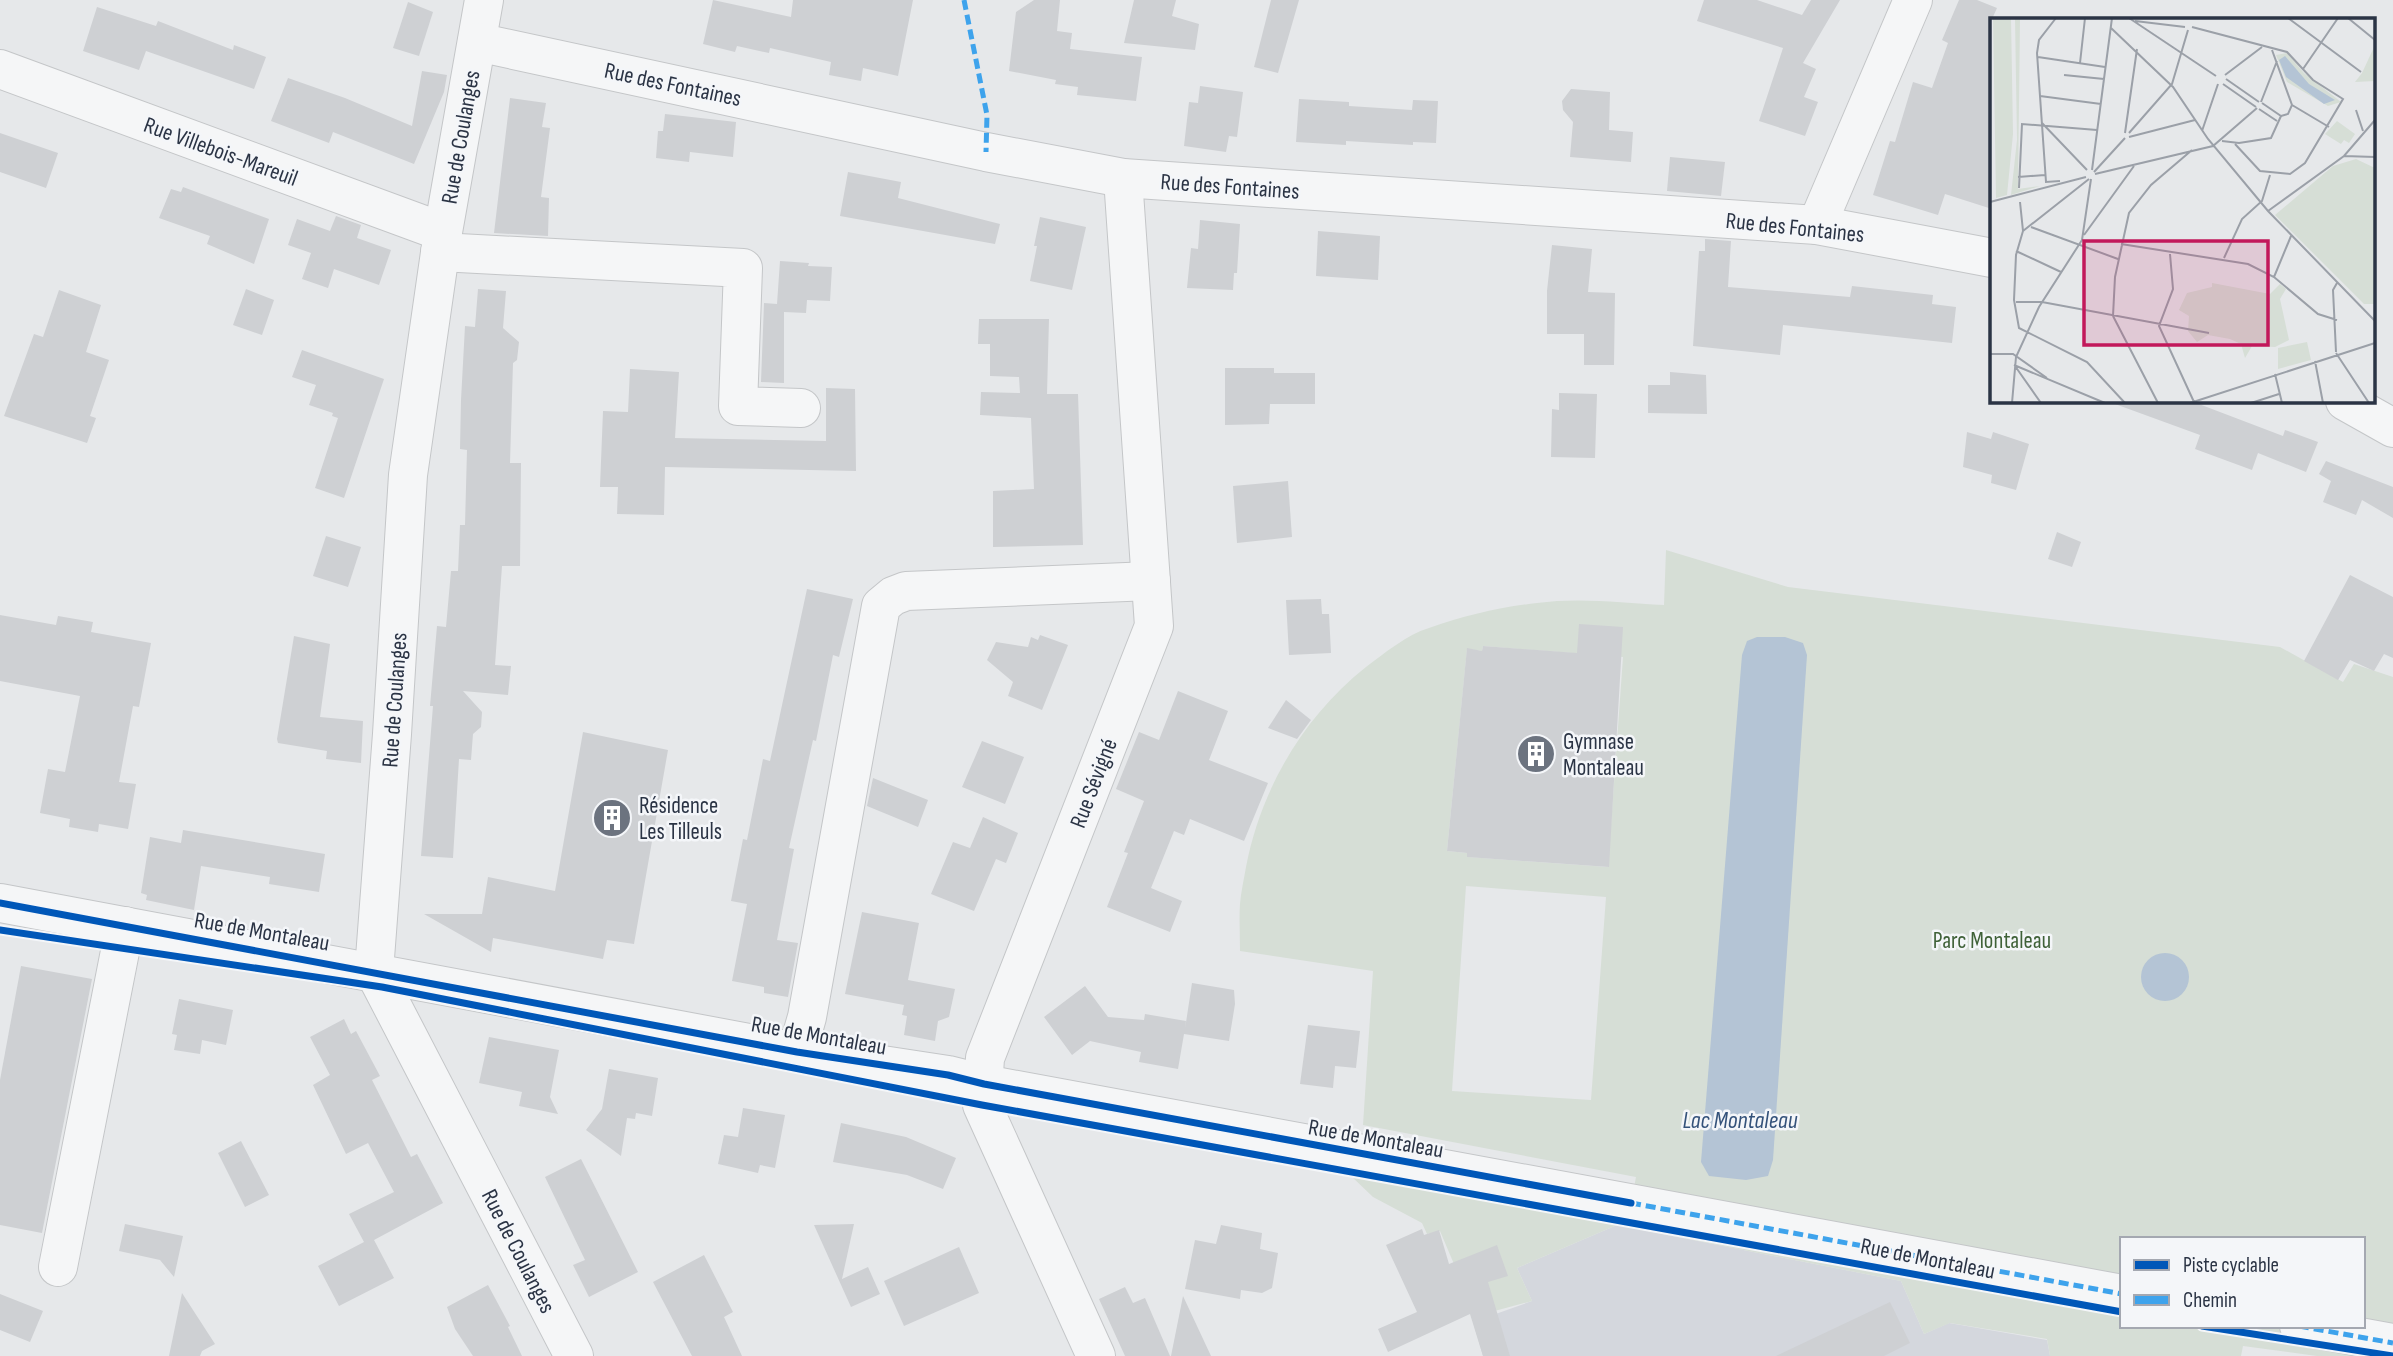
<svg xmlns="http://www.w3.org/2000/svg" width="2393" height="1356" font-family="'Sofia Sans Condensed',sans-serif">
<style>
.built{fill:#d4d7dd}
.green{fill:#d6ded6;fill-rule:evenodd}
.water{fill:#b4c4d5}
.building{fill:#ced0d3}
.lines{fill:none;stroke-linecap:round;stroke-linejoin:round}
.minor-casing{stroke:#c4c6c8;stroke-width:40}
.minor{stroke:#f5f6f7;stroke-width:38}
.quiet{stroke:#3ea3ec;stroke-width:5;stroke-dasharray:10 5;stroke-linecap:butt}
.cycleway-casing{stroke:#f4f6f9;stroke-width:11}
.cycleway{stroke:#0057b8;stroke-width:7}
.labels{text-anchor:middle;stroke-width:5;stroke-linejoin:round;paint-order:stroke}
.street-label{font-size:23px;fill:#2b3445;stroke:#f4f6f9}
.poi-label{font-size:23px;fill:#2b3445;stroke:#f4f6f9;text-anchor:start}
.park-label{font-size:23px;fill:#3f6138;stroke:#f4f6f9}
.water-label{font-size:24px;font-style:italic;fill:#34527a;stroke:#f4f6f9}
.inset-road{fill:none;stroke:#9ba0a8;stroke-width:2}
.view{fill:#c2185b;fill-opacity:0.15;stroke:#c2185b;stroke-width:3.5}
.inset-edge{fill:none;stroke:#2b3445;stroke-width:3.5}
</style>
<rect width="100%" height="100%" fill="#e6e8ea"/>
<path class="built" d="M 1617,1225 L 1901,1281 L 1924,1334 L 1949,1323 L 2047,1340 L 2050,1356 L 1483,1356 L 1473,1322 L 1532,1301 L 1517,1268 Z"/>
<path class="green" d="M 1666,550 L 1788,587 L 2280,647 L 2343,682 L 2354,664 L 2393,677 L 2393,1356 L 2317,1356 L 2243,1346 L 2241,1356 L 2050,1356 L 2047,1339 L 1950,1323 L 1924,1334 L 1901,1281 L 1617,1225 L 1517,1268 L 1532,1301 L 1476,1316 L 1440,1231 L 1427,1234 L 1422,1223 L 1373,1197 L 1350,1175 L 1478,1199 L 1551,1204 L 1631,1203 L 1636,1177 L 1363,1125 L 1373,971 L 1240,951 C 1240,935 1239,919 1240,904 C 1241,891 1244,879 1246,867 C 1261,789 1303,717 1366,667 C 1385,653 1406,635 1429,628 C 1463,616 1501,607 1537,603 C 1579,597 1622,603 1664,605 ZM 1483,646 L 1623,657 L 1608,867 L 1468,857 L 1467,853 L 1447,851 L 1467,649 L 1482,651 ZM 1466,886 L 1606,897 L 1591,1100 L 1452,1091 ZM 2122,1239 L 2363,1239 L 2363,1326 L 2122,1326 Z"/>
<g class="water">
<path d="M 1757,637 L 1785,637 L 1803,643 L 1807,655 L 1773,1160 L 1768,1176 L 1746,1180 L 1709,1176 L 1701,1162 L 1742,655 L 1747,641 Z"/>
<circle cx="2165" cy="977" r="24"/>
</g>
<g class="building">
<path d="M 713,0 L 791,17 L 793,0 L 913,0 L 898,76 L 863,68 L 861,81 L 829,75 L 831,62 L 770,48 L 769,53 L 737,46 L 735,52 L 703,44 Z"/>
<path d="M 1034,0 L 1060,0 L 1057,31 L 1072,33 L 1070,49 L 1142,57 L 1136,101 L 1077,95 L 1078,87 L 1055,84 L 1056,80 L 1009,71 L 1016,12 Z"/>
<path d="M 1134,0 L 1176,0 L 1172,16 L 1199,24 L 1195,50 L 1124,43 Z"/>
<path d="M 1271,0 L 1299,0 L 1278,73 L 1254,67 Z"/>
<path d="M 1704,0 L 1757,0 L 1802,15 L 1811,0 L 1840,0 L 1803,63 L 1816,69 L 1804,97 L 1818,102 L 1805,136 L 1759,121 L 1783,48 L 1697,21 Z"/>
<path d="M 1959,0 L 1977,0 L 1997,8 L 1992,19 L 1992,209 L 1945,194 L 1938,215 L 1873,195 L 1890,141 L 1895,142 L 1913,82 L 1932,88 L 1948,43 L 1942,40 Z"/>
<path d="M 408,2 L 433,12 L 419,56 L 393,48 Z"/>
<path d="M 97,7 L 156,26 L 158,21 L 233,50 L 234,45 L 266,57 L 254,89 L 146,51 L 139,70 L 83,51 Z"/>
<path d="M 422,71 L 447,75 L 444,92 L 414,164 L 333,132 L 329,143 L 271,121 L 288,78 L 345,98 L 412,126 Z"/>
<path d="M 1200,86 L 1243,92 L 1237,137 L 1229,136 L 1226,152 L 1184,146 L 1189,102 L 1198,103 Z"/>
<path d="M 1571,89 L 1610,92 L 1609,130 L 1633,132 L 1631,162 L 1570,157 L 1573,122 L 1563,110 L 1562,101 Z"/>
<path d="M 510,98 L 546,103 L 542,127 L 550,128 L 541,197 L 549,198 L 548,236 L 494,233 Z"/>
<path d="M 1299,99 L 1349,102 L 1349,106 L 1412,110 L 1413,100 L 1438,101 L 1436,143 L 1413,142 L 1413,145 L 1346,141 L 1346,145 L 1296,142 Z"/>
<path d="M 665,114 L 736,122 L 733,157 L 690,152 L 689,162 L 656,158 L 658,131 L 663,131 Z"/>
<path d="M 0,133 L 58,153 L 46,188 L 0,172 Z"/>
<path d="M 1670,157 L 1725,162 L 1721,196 L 1667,191 Z"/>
<path d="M 848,172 L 901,182 L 898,198 L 1000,224 L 995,244 L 840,216 Z"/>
<path d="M 183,187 L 269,219 L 254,264 L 207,244 L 210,236 L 159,218 L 171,189 L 181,192 Z"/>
<path d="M 336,216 L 361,225 L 357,238 L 391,250 L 379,285 L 334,269 L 328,288 L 302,279 L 311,253 L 288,245 L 297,219 L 330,231 Z"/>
<path d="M 1040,217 L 1086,227 L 1072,290 L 1030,281 L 1037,246 L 1034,246 Z"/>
<path d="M 1200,220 L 1240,224 L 1237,273 L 1234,273 L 1233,290 L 1187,288 L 1191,248 L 1198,249 Z"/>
<path d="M 1318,231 L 1380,236 L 1378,280 L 1316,276 Z"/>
<path d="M 1705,239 L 1731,241 L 1728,287 L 1850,297 L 1852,286 L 1933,295 L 1932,304 L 1956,307 L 1952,343 L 1783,325 L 1780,355 L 1693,346 L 1699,251 L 1705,251 Z"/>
<path d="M 1552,245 L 1592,249 L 1588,292 L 1615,293 L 1614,365 L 1584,365 L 1584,334 L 1547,334 L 1547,291 Z"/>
<path d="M 780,261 L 809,263 L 808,266 L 832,267 L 830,301 L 807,300 L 806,313 L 784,312 L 784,383 L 761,382 L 764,303 L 777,304 Z"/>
<path d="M 246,289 L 274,300 L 262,335 L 233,325 Z"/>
<path d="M 478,289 L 506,291 L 503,328 L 519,342 L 517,360 L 513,363 L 510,463 L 521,463 L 520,566 L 502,566 L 495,665 L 511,666 L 508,695 L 463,691 L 482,712 L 481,727 L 473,734 L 471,760 L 459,759 L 453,858 L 421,856 L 433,706 L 430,706 L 437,626 L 446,627 L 451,571 L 458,571 L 460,525 L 465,525 L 467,450 L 460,449 L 461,400 L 465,326 L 475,327 Z"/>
<path d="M 59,290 L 101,305 L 86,352 L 109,360 L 90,416 L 96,418 L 87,443 L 4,416 L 34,334 L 43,337 Z"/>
<path d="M 979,319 L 1049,319 L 1047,394 L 1078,394 L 1083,545 L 993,547 L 993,491 L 1034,489 L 1031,418 L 980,415 L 981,392 L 1020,393 L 1019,377 L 990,376 L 990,344 L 978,344 Z"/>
<path d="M 302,350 L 384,379 L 344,498 L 315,488 L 338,418 L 332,416 L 333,413 L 309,405 L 316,385 L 292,377 Z"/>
<path d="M 1225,368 L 1274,368 L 1274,373 L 1315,373 L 1315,404 L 1270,404 L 1269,424 L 1225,425 Z"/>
<path d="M 630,369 L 679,372 L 675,438 L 826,441 L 826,388 L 855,389 L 856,471 L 665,467 L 664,515 L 617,514 L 618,487 L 600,487 L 603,411 L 628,412 Z"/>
<path d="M 1670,372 L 1706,375 L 1707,414 L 1648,413 L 1648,385 L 1670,385 Z"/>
<path d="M 1559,393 L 1597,394 L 1595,458 L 1551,457 L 1552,409 L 1559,410 Z"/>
<path d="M 2115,401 L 2191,401 L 2283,436 L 2285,430 L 2318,442 L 2306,472 L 2258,453 L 2252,470 L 2195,449 L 2200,435 L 2115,404 Z"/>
<path d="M 1967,432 L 1991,439 L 1993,432 L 2029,444 L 2016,490 L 1991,483 L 1992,475 L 1963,467 Z"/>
<path d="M 2326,461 L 2393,487 L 2393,518 L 2362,500 L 2356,515 L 2323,502 L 2331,481 L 2319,474 Z"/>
<path d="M 1288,481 L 1292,537 L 1237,543 L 1233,486 Z"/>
<path d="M 2057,532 L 2081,542 L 2072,567 L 2048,559 Z"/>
<path d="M 326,536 L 361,547 L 348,587 L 313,576 Z"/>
<path d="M 2350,575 L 2393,597 L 2393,658 L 2384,654 L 2374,671 L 2350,660 L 2338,680 L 2304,661 Z"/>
<path d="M 807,589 L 853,599 L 839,657 L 833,655 L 816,741 L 813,740 L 789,848 L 794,849 L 777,940 L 798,943 L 788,997 L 764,993 L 764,987 L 732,981 L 747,904 L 731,901 L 743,839 L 747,840 L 763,759 L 770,761 Z"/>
<path d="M 1321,599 L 1322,614 L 1329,614 L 1331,653 L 1289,655 L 1286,600 Z"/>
<path d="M 0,615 L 56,625 L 58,616 L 93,622 L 91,632 L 151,643 L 139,707 L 133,706 L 119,782 L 136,784 L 128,829 L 99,824 L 98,832 L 69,827 L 70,819 L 40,813 L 48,769 L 65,772 L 80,696 L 0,681 Z"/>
<path d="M 1579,624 L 1623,627 L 1609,867 L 1467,857 L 1467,853 L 1447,851 L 1467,648 L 1482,651 L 1483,646 L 1577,653 Z"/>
<path d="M 1040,635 L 1068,645 L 1042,710 L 1008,696 L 1013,682 L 987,660 L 996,642 L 1028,647 L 1031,637 L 1038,640 Z"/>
<path d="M 294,636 L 330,644 L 320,717 L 363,721 L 361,763 L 326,759 L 327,751 L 278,743 L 277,739 Z"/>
<path d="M 1178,691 L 1228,711 L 1209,760 L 1268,783 L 1244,841 L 1190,819 L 1184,835 L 1174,831 L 1151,888 L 1182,901 L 1170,932 L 1107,907 L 1128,853 L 1124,852 L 1144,801 L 1116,789 L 1139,732 L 1159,740 Z"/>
<path d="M 1286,700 L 1311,720 L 1297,739 L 1268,728 Z"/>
<path d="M 583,732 L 668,750 L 634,944 L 607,940 L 603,959 L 493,938 L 491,952 L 424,914 L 482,914 L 488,877 L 555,891 Z"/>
<path d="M 982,741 L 1024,757 L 1005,804 L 962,787 Z"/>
<path d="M 873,778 L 928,800 L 918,827 L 867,806 Z"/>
<path d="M 983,817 L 1018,833 L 1006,863 L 996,859 L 974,911 L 931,894 L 953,842 L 970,848 Z"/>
<path d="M 183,830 L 325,854 L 319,892 L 269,884 L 270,877 L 201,866 L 194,910 L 146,900 L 147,895 L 141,893 L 150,837 L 181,843 Z"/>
<path d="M 862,912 L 919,923 L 908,980 L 955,989 L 949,1017 L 938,1021 L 935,1041 L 904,1035 L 907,1016 L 902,1015 L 904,1005 L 845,994 Z"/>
<path d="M 21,966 L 92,979 L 42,1233 L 0,1225 L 0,1080 Z"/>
<path d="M 1192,983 L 1234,990 L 1235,1004 L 1229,1041 L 1184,1034 L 1178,1069 L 1139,1062 L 1141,1052 L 1090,1041 L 1072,1055 L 1044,1017 L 1085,986 L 1108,1017 L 1144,1020 L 1145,1014 L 1186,1021 L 1185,1029 Z"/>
<path d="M 179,999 L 233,1010 L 226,1045 L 202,1040 L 200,1054 L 174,1050 L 177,1035 L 172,1034 Z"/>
<path d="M 344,1019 L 351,1034 L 356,1031 L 380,1076 L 372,1080 L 411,1157 L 417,1154 L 443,1203 L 374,1240 L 394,1278 L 339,1306 L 318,1266 L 364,1242 L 349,1214 L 394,1192 L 368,1143 L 346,1154 L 313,1085 L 330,1075 L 310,1037 Z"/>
<path d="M 1308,1025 L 1360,1031 L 1356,1068 L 1335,1066 L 1333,1088 L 1300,1084 Z"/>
<path d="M 489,1037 L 559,1050 L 550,1097 L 558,1114 L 519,1106 L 522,1092 L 479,1083 Z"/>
<path d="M 609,1069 L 658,1078 L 652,1116 L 636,1113 L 635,1119 L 627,1118 L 621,1156 L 586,1130 L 602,1109 Z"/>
<path d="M 743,1108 L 785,1115 L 775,1168 L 760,1165 L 758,1173 L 718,1164 L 724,1135 L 738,1137 Z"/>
<path d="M 841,1123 L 906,1137 L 956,1158 L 943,1189 L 907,1175 L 833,1162 Z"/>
<path d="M 241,1141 L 269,1195 L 245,1207 L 218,1153 Z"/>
<path d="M 581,1159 L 638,1272 L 589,1297 L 573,1265 L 585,1260 L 545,1177 Z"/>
<path d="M 125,1224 L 183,1236 L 174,1277 L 160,1260 L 119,1251 Z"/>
<path d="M 854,1224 L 842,1279 L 868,1267 L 880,1294 L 851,1307 L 814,1225 Z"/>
<path d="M 1221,1225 L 1262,1233 L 1260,1249 L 1278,1253 L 1272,1288 L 1262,1293 L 1241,1290 L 1240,1299 L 1185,1289 L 1195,1240 L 1216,1244 Z"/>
<path d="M 1422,1229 L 1424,1235 L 1439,1230 L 1449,1264 L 1497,1245 L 1508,1276 L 1488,1282 L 1510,1356 L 1483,1356 L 1470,1314 L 1388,1352 L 1378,1329 L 1417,1312 L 1386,1245 Z"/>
<path d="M 959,1247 L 979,1293 L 904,1326 L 884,1281 Z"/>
<path d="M 704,1255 L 733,1312 L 724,1317 L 742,1356 L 692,1356 L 653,1282 Z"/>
<path d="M 488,1285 L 510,1326 L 508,1327 L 522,1356 L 473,1356 L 455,1329 L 447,1307 Z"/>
<path d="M 1125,1287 L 1133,1303 L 1145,1298 L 1170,1356 L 1125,1356 L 1099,1299 Z"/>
<path d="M 182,1293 L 215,1344 L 202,1351 L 200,1356 L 169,1356 Z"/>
<path d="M 0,1294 L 43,1311 L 30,1342 L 0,1330 Z"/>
<path d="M 1183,1296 L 1211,1356 L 1171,1356 Z"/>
<path d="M 1890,1302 L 1910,1343 L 1884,1356 L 1776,1356 Z"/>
</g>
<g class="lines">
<defs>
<g id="minor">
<path d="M 484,0 L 443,232 L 408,475 L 392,734 L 374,971 L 574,1356"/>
<path d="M 477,42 L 986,152 L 1123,178 L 1817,225 L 1992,258"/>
<path d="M 0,69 L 443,232"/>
<path d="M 1817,225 L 1913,0"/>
<path d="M 440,252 L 743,268 L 738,406 L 801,408"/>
<path d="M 2345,401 L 2393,428"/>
<path d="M 0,903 L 797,1052 L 948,1075 L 984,1084 L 2122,1294"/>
<path d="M 797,1052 L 807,1017 L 881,606 L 893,596 L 906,591 L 1151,581"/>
<path d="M 58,1267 L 125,926"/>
<path d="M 2299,1326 L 2393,1343"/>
<path d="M 1096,1356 L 982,1105 L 985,1058 L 1154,626 L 1123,178"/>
</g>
</defs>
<use href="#minor" class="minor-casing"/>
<use href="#minor" class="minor"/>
<g class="quiet">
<path d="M 964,0 L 987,115 L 986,152"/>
<path d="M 1631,1203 L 2122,1294"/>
<path d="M 2299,1326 L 2393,1343"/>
</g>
<defs>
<g id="cycleway">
<path d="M 0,903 L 797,1052 L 948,1075 L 984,1084 L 1631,1203"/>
<path d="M 0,930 L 382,987 L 982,1105 L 2122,1312"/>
<path d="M 2202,1326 L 2393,1356"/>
</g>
</defs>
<use href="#cycleway" class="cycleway-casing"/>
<use href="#cycleway" class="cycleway"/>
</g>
<defs>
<symbol id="building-disc" viewBox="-11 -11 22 22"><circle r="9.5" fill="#6c737f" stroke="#f4f6f9"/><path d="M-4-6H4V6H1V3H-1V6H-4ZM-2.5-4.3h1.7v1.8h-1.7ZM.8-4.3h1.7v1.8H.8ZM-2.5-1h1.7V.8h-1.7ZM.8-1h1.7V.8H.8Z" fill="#fff"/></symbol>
</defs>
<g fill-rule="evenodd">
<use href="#building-disc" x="1514" y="732" width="44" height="44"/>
<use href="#building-disc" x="590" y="796" width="44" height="44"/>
</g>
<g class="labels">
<g class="street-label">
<text transform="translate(673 84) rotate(12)" y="8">Rue des Fontaines</text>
<text transform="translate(460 137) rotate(-80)" y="8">Rue de Coulanges</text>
<text transform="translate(221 151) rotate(20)" y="8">Rue Villebois-Mareuil</text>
<text transform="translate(1230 186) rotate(4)" y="8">Rue des Fontaines</text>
<text transform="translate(1795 227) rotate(6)" y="8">Rue des Fontaines</text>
<text transform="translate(394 700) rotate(-86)" y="8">Rue de Coulanges</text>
<text transform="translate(1093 783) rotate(-69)" y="8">Rue Sévigné</text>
<text transform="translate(262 931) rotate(10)" y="8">Rue de Montaleau</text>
<text transform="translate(819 1035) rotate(10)" y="8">Rue de Montaleau</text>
<text transform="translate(1376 1138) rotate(10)" y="8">Rue de Montaleau</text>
<text transform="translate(519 1251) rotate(63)" y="8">Rue de Coulanges</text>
<text transform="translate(1928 1258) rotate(11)" y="8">Rue de Montaleau</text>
</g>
<g class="poi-label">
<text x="1563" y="749">Gymnase<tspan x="1563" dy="26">Montaleau</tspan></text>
<text x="639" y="813">Résidence<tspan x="639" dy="26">Les Tilleuls</tspan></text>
</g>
<g class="park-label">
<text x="1992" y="948">Parc Montaleau</text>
</g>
<g class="water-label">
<text x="1740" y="1128">Lac Montaleau</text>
</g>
</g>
<g transform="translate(1990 18)">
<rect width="385" height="385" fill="#e6e8ea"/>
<path d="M 3,0 L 21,0 L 23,116 L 17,177 L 6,180 ZM 25,0 L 30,0 L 28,171 L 50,168 L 21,177 L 27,122 ZM 385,27 L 385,63 L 365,64 L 372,55 ZM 297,35 L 314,55 L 351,84 L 338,88 L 297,64 L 286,37 ZM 347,103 L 365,116 L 359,125 L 354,122 L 351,126 L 335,116 ZM 366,141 L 385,150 L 385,286 L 374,286 L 285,197 L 343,148 ZM 222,265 L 280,276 L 290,266 L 296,271 L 290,281 L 299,322 L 285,329 L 262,328 L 255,340 L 251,326 L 240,321 L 218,317 L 207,324 L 198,313 L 199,298 L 189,292 L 197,275 L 222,269 ZM 317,324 L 321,342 L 288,351 L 288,330 Z" fill="#d6ded6"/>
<path d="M 295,38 L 319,66 L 345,82 L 334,86 L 296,59 L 289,42 Z" fill="#b4c4d5"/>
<path class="inset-road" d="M 66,0 L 49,22 L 47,35 L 56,164 L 70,163M 139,0 L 226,58M 298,0 L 371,54M 358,0 L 385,22M 145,3 L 195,9M 202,9 L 297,34 L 323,62 L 353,81 L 315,145 L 300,156 L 270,153 L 245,126M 121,10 L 183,69 L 218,121 L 278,193 L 385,303M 282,32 L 302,87 L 298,96 L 291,98M 48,39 L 115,49M 90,45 L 95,0M 313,51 L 348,0M 74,57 L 114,61M 235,57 L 272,29M 236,61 L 269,84M 233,66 L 266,89M 50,78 L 111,86M 271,84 L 287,43M 272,85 L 291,98M 302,87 L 339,109M 269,91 L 287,103M 366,92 L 373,113M 52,105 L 97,152M 212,113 L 228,66M 135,115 L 147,31M 139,115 L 182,66 L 198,12M 139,119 L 205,102M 232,123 L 249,125 L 281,120 L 291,98M 354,138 L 385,139M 102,152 L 122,0M 104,154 L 135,120M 105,156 L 223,128 L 267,90M 28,159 L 55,157M 29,170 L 32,106 L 107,112M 0,184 L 96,159M 30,184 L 33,213 L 26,237 L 24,282 L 29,310 L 97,344 L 135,385M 278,193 L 354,138 L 385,102M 41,209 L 128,241M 33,213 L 99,161M 94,217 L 144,148M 131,226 L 258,246 L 284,259 L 328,296 L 347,302M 26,233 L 71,254M 180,236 L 183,271 L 169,308 L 204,384M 234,240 L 252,201 L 272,183 L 280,157M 284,259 L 301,218M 26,284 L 52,284 L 219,315M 346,334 L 343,272 L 347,265M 346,335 L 379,385M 0,336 L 23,336 L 57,360M 325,343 L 333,385M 24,347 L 115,385M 25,348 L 51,385M 285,356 L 292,385M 22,385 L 26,339 L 49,289 L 92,222 L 101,161M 168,385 L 123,298 L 125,259 L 139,195 L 161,167 L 202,132M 200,385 L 385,325M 261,385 L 289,376"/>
<path class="view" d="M 94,223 L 278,223 L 278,327 L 94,327 Z"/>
<rect width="385" height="385" class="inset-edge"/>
</g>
<rect x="2120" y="1237" width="245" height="91" fill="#f4f6f9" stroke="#a4a8b1" stroke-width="2"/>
<rect x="2134" y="1260" width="35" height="10" fill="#0057b8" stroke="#a4a8b1" stroke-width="2"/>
<text x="2183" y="1272" font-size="21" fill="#2b3445">Piste cyclable</text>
<rect x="2134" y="1295" width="35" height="10" fill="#3ea3ec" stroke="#a4a8b1" stroke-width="2"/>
<text x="2183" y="1307" font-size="21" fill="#2b3445">Chemin</text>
</svg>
